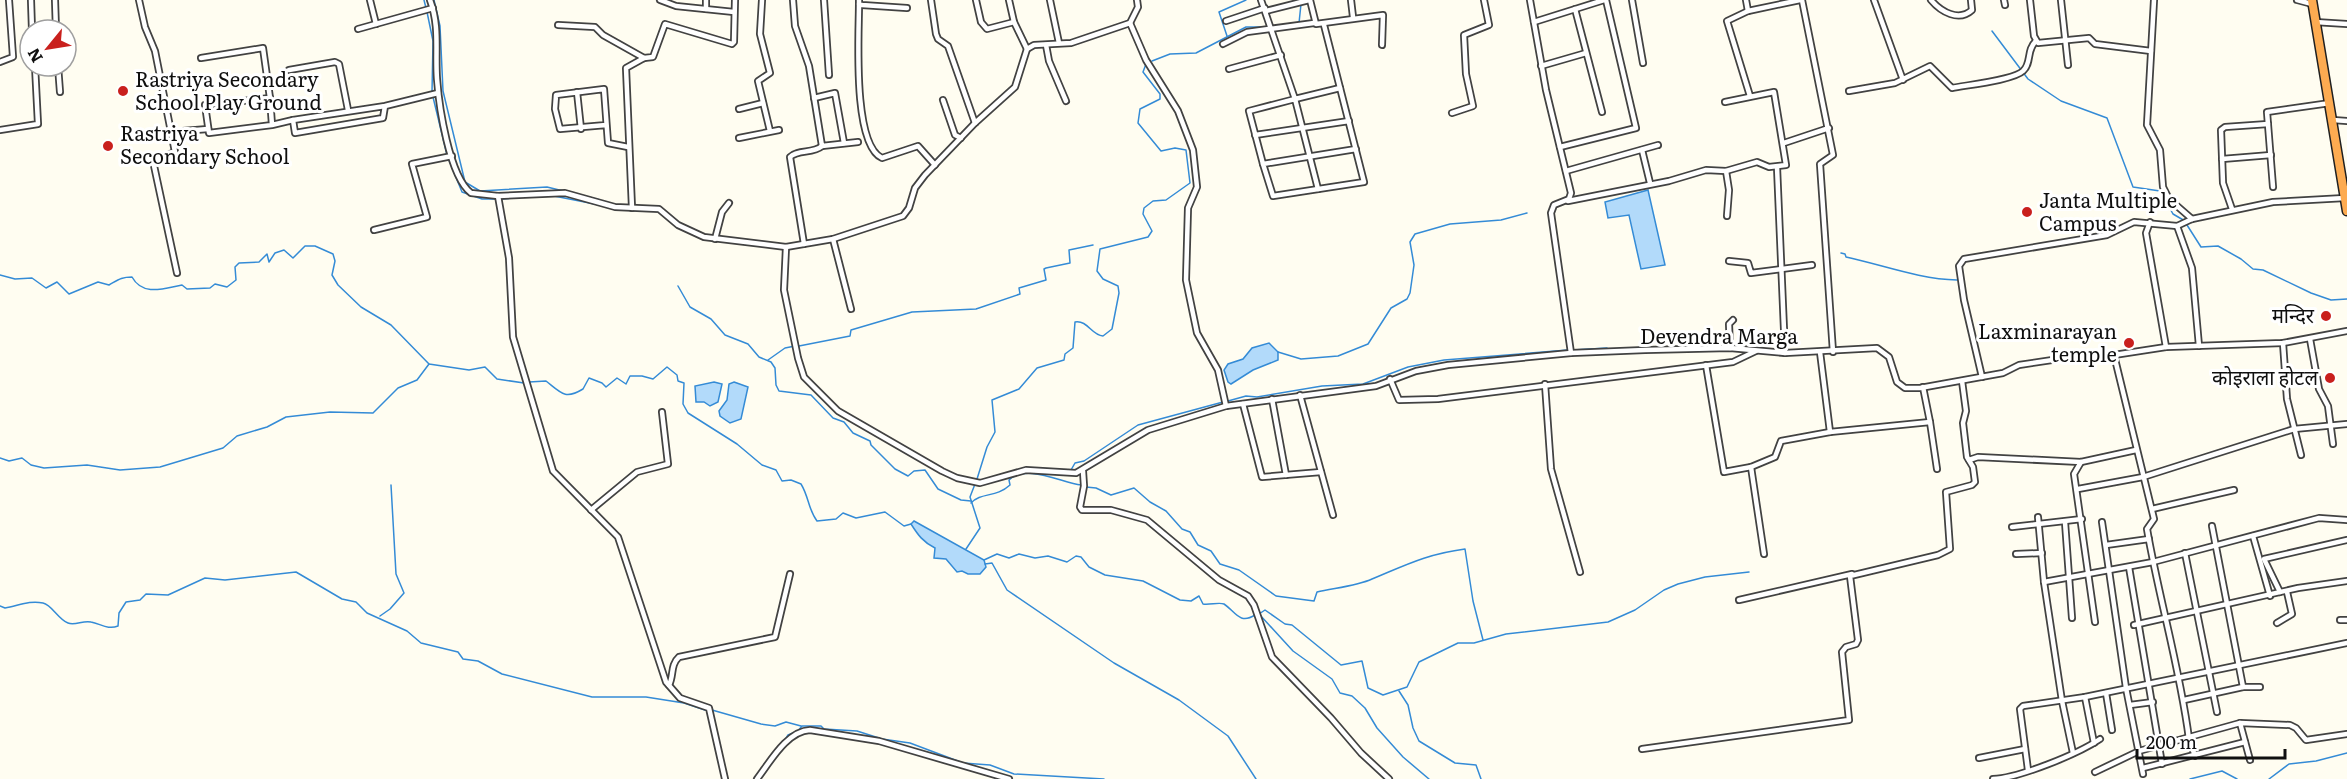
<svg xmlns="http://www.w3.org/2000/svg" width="2347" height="779" font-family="Literata,'Noto Sans Devanagari',serif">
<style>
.water{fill:#b2dafa;stroke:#348bd6;stroke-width:1.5}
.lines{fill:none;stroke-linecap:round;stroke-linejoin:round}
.stream{stroke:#348bd6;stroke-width:1.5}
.street-casing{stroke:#424242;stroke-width:8}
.highway-casing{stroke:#202020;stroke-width:11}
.street{stroke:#fff;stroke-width:4.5}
.highway{stroke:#fdab51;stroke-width:8}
.poi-dot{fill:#c9201d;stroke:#fff;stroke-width:2}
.labels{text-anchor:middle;stroke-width:6;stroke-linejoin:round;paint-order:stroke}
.poi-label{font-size:20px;fill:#0f0f0f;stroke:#fff;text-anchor:start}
.street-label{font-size:20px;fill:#0f0f0f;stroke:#fff}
</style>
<rect width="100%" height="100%" fill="#fffdf1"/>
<g class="water">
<path d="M 1648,190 L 1665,265 L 1641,269 L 1629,215 L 1608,218 L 1605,202 Z"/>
<path d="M 1269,343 L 1278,352 L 1278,360 L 1253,370 L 1231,384 L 1228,382 L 1224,370 L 1228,364 L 1243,359 L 1252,348 Z"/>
<path d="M 714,382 L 722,384 L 718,402 L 710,406 L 704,402 L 696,402 L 695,386 Z"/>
<path d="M 734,382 L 748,387 L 741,419 L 730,423 L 720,416 L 719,411 L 727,400 L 729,384 Z"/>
<path d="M 914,521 L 984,560 L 986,567 L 980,574 L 968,574 L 962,571 L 957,572 L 946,559 L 934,558 L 935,548 C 923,542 918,535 911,524 Z"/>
</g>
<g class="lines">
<g class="stream">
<path d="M 424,0 L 426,8"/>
<path d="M 434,0 L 440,26 L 443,91 L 465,182 L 480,191 L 547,187 L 600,200"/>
<path d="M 427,12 L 433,41 L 432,92"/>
<path d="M 1299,23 L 1301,4"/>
<path d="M 1992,31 L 2028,79 L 2061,101 L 2107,118 L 2133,187 L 2160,191 L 2173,214 L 2185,221"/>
<path d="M 1227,36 L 1219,12 L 1246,0"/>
<path d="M 1152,61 L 1170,54 L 1196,53 L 1246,27 L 1268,27"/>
<path d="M 433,97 L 447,155"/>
<path d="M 449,160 L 462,192 L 482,199 L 496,199"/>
<path d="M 554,196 L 605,206"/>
<path d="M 502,199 L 522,197"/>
<path d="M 2187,225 L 2201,247 L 2218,246 L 2241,259 L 2253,269 L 2263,270 L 2311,293 L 2331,300 L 2347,299"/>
<path d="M 1841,253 L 1845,254 L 1846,257 C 1883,265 1919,279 1957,280"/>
<path d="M 0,275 L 15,279 L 32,278 L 46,288 L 57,282 L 69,294 L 98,282 L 109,285 C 118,280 121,277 132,277 C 143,297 165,288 182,285 L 187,289 L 210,288 L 215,284 L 227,287 L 236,280 L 235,267 L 239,263 L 259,262 L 267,254 L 269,262 L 275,253 L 284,250 L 293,258 L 305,246 L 315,246 L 333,254 L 335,261 L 332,275 L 338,285 L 361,307 L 391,325 L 429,364 L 469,370 L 485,367 L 497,379 L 524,383"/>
<path d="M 678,286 L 690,307 L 711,319 L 725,335 L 748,344 L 759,357 L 771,362 L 775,368 L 776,385 L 779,391 L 811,395 L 833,418 L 844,422 L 853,433 L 870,441 L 871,445 L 895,469 L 908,476 L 914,471 L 925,470 L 938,489 L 961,500 L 971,501"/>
<path d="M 799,346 L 850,336 L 851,330 L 912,312 L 976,309 L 1020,294 L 1019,288 L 1046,280 L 1044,269 L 1046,268 L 1070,263 L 1069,250 L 1093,245"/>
<path d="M 1573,350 L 1607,348"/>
<path d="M 1278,352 L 1301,359 L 1338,356 L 1368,344 L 1391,308 L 1407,299 L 1410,293 L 1414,265 L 1410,242 L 1415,234 L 1450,224 L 1501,220 L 1527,213"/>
<path d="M 768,360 L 785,348 L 795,346"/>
<path d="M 529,382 L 546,381 C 561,393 565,400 583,389 L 589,378 L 602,383 L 606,387 L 617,378 L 626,384 L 630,376 L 642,376 L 653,379 L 667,367 L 677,375 L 678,381 L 684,383 L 683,404 L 688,413 L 737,444 L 762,465 L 776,470 L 782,481 L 791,480 L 801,484 C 809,497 808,509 817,521 L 836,519 L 843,513 L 856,518 L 885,512 L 904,526 L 911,524"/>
<path d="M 1228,401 L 1246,396 L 1257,397 L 1322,386 L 1363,384 L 1408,367 L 1444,360 L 1568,350"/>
<path d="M 0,458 L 9,461 L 22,458 L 31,465 L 44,468 L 87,465 L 120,470 L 160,467 L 223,448 L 237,436 L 267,427 L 286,417 L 330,412 L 373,413 L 398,388 L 417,380 L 429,364"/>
<path d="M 1071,470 L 1075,463 L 1084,461 L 1138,425 L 1223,402"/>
<path d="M 977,479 L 987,447 L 995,432 L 992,400 L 1019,389 L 1037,368 L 1064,360 L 1065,354 L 1073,348 L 1075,322 C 1088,320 1091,335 1103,336 L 1112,329 L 1119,293 L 1118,286 L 1103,279 L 1097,271 L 1100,249 L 1148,237 L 1152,231 L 1143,214 L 1144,208 L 1153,201 L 1166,200 L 1190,183 L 1186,150 L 1175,148 L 1161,151 L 1138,123 L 1140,109 L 1160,99 L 1160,94 L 1143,72 L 1146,64"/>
<path d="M 1086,487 L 1096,488 L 1111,495 L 1134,488 L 1150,502 L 1166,511 L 1182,529 L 1190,532 L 1198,545 L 1211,551 L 1220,564 L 1239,570 L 1276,596 L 1314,601 L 1317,592 C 1334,588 1357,586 1372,579 C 1406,565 1427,554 1465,549 L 1473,601 L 1483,640"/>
<path d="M 971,503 C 981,492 996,498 1010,485 L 1009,480 C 1026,463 1062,483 1081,485"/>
<path d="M 966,549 L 980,528 L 970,497 L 975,484"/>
<path d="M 984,560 L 997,554 L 1009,558 L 1019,554 L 1035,558 L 1048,556 L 1067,562 L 1076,556 L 1081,557 L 1089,567 L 1105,575 L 1143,581 L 1180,600 L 1191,601 L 1199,596 L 1203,604 C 1210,605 1219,602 1224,604 C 1235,611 1239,625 1255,615"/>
<path d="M 985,564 L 992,563 L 1007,590 L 1114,663 L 1179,700 L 1228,736 L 1256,779"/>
<path d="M 0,606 L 5,608 C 18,606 29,600 43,603 C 52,605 58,619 68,623 C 75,626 83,620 91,622 C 101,624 108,630 118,626 L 119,613 L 126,602 L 140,600 L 146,594 L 168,595 L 205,578 L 225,580 L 296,572 L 342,599 L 356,602 L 367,613 L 407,631 L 421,643 L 458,652 L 463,659 L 478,661 L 502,674 L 592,697 L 646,697 L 684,703 L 708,711"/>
<path d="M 380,616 L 390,609 L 404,593 L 396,574 L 391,485"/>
<path d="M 1399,691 L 1408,705 L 1413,728 L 1419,741 L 1455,763 L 1476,765 L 1481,779"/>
<path d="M 712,710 L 761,724 L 775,726 L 786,722 L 801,726"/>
<path d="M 785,740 L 788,735 L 798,731 L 802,726 L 821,726 L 824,729 L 857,731 L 882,739 L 910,743 L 963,763 L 990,765 L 1014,774 L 1104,779"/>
<path d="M 1429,779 L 1403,757 L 1377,728 L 1365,708 L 1352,696 L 1340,693 L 1332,679 L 1293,651 L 1259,614 L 1265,610 L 1285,624 L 1292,625 L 1341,665 L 1362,661 L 1368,688 L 1383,695 L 1407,687 L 1419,662 L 1458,643 L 1474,643 L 1506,634 L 1608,622 L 1635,610 L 1664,590 L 1678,584 L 1705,577 L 1749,572"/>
<path d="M 2190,779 L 2222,771 L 2237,779"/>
<path d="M 2269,779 L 2289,764 L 2316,761 L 2347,753"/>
</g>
<defs>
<g id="street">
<path d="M 31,0 L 32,30"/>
<path d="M 55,0 L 56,30"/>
<path d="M 139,0 L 145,27 L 155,51 L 175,152 L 153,161 L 177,273"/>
<path d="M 370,0 L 376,24"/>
<path d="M 430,0 C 440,27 435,51 437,79 C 439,106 449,176 471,193 L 498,196 L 565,193 L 615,207 L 659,209 L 678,225 L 704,237 L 786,247 L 833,239 L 903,216 L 909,208 L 915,188 L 925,175 L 975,123 L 1015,87 L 1027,49 L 1034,45 L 1071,43 L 1130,23 L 1138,7 L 1137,0"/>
<path d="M 660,0 L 676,6 L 734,12"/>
<path d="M 762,0 L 760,34 L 770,73 L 758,81 L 770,131"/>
<path d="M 793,0 L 795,26 L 809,66 L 822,146 L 858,142"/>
<path d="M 824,0 L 829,75"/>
<path d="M 859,0 L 859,4 L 862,5 L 907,8"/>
<path d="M 931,0 L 936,34 L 938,39 L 948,46 L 975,123"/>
<path d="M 976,0 L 981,22 L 987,29 L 1014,22"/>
<path d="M 1009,0 L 1014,22 L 1027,49"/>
<path d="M 1050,0 L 1059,43"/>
<path d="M 1261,0 L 1295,99 L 1340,88"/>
<path d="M 1310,0 L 1316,24 L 1383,15 L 1382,45"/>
<path d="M 1351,0 L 1353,17"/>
<path d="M 1530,0 L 1546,90 L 1571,193 L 1569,199 L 1554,205 L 1551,213 L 1571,353"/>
<path d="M 1632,0 L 1643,63"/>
<path d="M 1746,0 L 1748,11"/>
<path d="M 1802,0 L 1833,155 L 1820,164 L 1833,352"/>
<path d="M 1874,0 L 1903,80"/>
<path d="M 1931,0 C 1941,12 1959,22 1972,10 L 1971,0"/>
<path d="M 2004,0 L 2005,5"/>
<path d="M 2030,0 L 2034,36 L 2038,43 L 2089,38 L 2095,44 L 2151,51"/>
<path d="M 2061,0 L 2068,65"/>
<path d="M 2154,0 L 2147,125 L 2160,150 L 2163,187 L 2169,199 L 2192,219"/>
<path d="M 2297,0 L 2312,4"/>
<path d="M 859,4 C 859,33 852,144 882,158 L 918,146 L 935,165"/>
<path d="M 706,9 L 706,0"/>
<path d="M 1575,9 L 1602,112"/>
<path d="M 1266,11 L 1309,0"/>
<path d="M 1226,21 L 1265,8"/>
<path d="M 1534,22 L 1604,0"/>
<path d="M 2315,22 L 2347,24"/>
<path d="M 1130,23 L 1146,60 L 1178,111 L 1193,150 L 1197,187 L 1188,208 L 1186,280 L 1197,333 L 1218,370 L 1226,406"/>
<path d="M 558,25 L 595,27 L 603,35 L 644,58"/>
<path d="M 1324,25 L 1364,182 L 1273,196 L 1263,164 L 1356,149"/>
<path d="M 358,29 L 433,8"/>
<path d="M 1223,44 L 1247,32 L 1314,23"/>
<path d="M 1046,45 L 1049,61 L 1066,101"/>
<path d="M 201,58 L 263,48 L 270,98"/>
<path d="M 0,62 L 13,57 L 9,0"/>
<path d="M 58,66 L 60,92"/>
<path d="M 1541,66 L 1586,53"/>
<path d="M 1229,69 L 1281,55"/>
<path d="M 289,70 L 335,62 L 339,64 L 348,110"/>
<path d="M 1849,91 L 1895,83 L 1930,66 L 1952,88 C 1967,85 2014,80 2023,71 C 2032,63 2026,50 2036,41"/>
<path d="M 577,92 L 581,129"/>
<path d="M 1750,96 L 1727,21 L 1748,11 L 1800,0"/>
<path d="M 814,98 L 835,93 L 844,143"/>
<path d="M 943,100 L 955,135 L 961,138"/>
<path d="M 385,106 L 293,120 L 295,133 L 383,118 L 385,106 L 438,93"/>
<path d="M 739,109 L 763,103"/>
<path d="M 1452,113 L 1473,106 L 1466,74 L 1464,35 L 1489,25 L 1484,0"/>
<path d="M 2333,120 L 2347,121"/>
<path d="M 272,125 L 270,98 L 205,105 L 209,133 L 272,125 L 293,120"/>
<path d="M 606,125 L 560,129 L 555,109 L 556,95 L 604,89 L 608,143 L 628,147"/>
<path d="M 0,130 L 38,124 L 35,66"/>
<path d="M 170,132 L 208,129"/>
<path d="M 1255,135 L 1349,121"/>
<path d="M 739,138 L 779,130"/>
<path d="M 1784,143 L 1829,128"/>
<path d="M 1560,147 L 1636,128 L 1606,0"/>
<path d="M 1642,150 L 1650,183"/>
<path d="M 2222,159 L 2271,155"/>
<path d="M 1263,164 L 1249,111 L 1295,99 L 1318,189"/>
<path d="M 1777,167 L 1785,353"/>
<path d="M 1566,171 L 1658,145"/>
<path d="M 1726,171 L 1729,190 L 1727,216"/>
<path d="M 2273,187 L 2267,112 L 2330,103"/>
<path d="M 498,196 L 509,258 L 513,337 L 553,471 L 618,537 L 666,682 L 680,698 L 709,708 L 725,779"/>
<path d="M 1568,201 L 1669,181 L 1706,170 L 1726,171 L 1757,162 L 1769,167 L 1786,165 L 1774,92 L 1725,102"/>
<path d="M 632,208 L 626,68 L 644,58 L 653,57 L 665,24 L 732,44 L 734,42 L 735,0"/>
<path d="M 2232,209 L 2223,183 L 2221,130 L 2225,127 L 2268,124"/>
<path d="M 2150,222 L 2146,233 L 2166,347"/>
<path d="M 2177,226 L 2192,268 L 2199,346"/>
<path d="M 374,230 L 427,217 L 412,164 L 452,156"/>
<path d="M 715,239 L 722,212 L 729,203"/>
<path d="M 833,239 L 851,309"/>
<path d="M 804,244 L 790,157 C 798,149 813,154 822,146"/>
<path d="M 786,247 L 784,290 L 798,358 L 804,377 L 838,411 L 942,471 L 957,478 L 980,483 L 1026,470 L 1076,473 L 1148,430 L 1226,406 L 1376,386 L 1416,371 L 1448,365 L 1571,353 L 1645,350 L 1730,348 L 1785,353 L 1877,348 L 1889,357 L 1897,382 L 1905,388 L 1920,388 L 2003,373 L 2019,365 L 2079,356 L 2114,355 L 2166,347 L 2283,343 L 2347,331"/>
<path d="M 1729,261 L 1748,263 L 1751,273 L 1812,265"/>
<path d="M 2310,339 L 2319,389 L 2328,406 L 2333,444"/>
<path d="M 2283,343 L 2287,399 L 2301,455"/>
<path d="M 1730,348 L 1729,324 L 1733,320"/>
<path d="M 1820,352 L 1830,432 L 1930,422 L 1923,387"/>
<path d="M 2114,355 L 2154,519 L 2147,529 C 2159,599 2180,668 2189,739 L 2195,756"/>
<path d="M 1706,365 L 1724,472 L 1751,467 L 1775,457 L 1781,441 L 1830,432"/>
<path d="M 1982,377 L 1964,300 L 1959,266 L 1964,259 L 2107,235 L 2134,222 L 2177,226 L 2192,219 L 2273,202 L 2345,198"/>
<path d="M 1390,379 L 1399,400 L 1438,399 L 1733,362 L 1756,351"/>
<path d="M 1545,384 L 1551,469 L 1580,572"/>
<path d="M 1300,395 L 1333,515"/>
<path d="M 1272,399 L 1286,475"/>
<path d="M 1243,404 L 1262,477 L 1321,472"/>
<path d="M 1930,422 L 1937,469"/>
<path d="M 1969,460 L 1978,457 L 2081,462 L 2136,450"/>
<path d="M 2081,462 L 2074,474 L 2095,622"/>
<path d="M 1751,467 L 1764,554"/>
<path d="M 1083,471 L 1084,486 L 1080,507 L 1082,510 L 1111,510 L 1147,520 L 1219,580 L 1248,596 L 1254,605 L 1272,657 L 1331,718 L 1361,753 L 1389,779"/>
<path d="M 2078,489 L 2143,477 L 2294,429 L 2347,424"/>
<path d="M 2152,509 L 2234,490"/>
<path d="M 591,510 L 637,472 L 668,464 L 662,412"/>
<path d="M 2038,517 L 2044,582 L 2062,701 L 2073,753"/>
<path d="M 2065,522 L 2072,618"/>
<path d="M 2102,522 L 2126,688 L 2143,774"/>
<path d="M 2212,526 L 2243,687"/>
<path d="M 2012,527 L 2082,519"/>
<path d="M 2253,536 L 2270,596"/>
<path d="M 2106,545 L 2149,539"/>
<path d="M 2185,553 L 2217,712"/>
<path d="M 2016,554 L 2042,553"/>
<path d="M 2129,567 L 2162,764"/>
<path d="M 2044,582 L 2153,562 L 2319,518 L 2347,520"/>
<path d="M 2280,592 L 2264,559 L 2347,540"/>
<path d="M 1739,600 L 1852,574"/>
<path d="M 2340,620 L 2347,620"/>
<path d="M 2277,623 L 2292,614 L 2287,592"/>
<path d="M 2134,625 L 2298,588 L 2347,581"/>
<path d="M 669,685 C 674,676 670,665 679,657 L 775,637 L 790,574"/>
<path d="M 2106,693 L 2112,730"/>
<path d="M 2085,697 L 2094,743"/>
<path d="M 2184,700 L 2243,687 L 2260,687"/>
<path d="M 2130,705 L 2153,702"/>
<path d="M 2240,723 L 2250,760"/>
<path d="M 1642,749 L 1849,720 L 1842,652 L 1846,647 L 1856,644 L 1858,640 L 1850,576 L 1938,555 L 1950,549 L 1946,492 L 1972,485 L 1975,482 L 1973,467 L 1967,457 L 1963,423 L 1966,411 L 1962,381"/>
<path d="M 1979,758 L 2025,749"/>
<path d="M 2143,768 L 2245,742"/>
<path d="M 2028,770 L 2020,709 L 2023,706 L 2085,697 L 2347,643"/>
<path d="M 2095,772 L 2139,751 L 2240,723 L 2290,725 L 2296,728 L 2306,740 L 2347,734"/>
<path d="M 757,779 C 770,762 787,731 810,730 L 879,741 L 1009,779"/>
<path d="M 1993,779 C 2019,778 2078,754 2100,739"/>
</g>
<path id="highway" d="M 2312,0 L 2347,211"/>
</defs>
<use href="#street" class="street-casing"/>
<use href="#highway" class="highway-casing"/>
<use href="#street" class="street"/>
<use href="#highway" class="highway"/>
</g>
<g class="poi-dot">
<circle cx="123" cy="91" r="6"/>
<circle cx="108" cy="146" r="6"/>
<circle cx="2027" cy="212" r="6"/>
<circle cx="2326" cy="316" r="6"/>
<circle cx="2129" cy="343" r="6"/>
<circle cx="2330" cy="378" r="6"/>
</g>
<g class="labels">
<g class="poi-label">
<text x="135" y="87">Rastriya Secondary<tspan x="135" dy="23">School Play Ground</tspan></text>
<text x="120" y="141">Rastriya<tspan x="120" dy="23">Secondary School</tspan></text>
<text x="2039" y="208">Janta Multiple<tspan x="2039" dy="23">Campus</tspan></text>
<text x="2314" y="323" text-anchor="end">मन्दिर</text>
<text x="2117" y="339" text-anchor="end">Laxminarayan<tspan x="2117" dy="23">temple</tspan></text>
<text x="2318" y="385" text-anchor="end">कोइराला होटल</text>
</g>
<g class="street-label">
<text x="1719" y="344">Devendra Marga</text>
</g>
</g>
<g transform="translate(48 48) rotate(240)"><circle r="28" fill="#ffffff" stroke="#9f9f9f" stroke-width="1.5"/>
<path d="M0-4.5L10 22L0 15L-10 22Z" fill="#c9201d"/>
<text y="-9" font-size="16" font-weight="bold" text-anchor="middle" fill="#0f0f0f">N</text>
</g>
<path d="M2137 749v9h148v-9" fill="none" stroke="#0f0f0f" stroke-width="3"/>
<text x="2146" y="749" font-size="18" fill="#0f0f0f" stroke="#ffffff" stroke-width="4.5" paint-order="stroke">200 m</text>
</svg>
